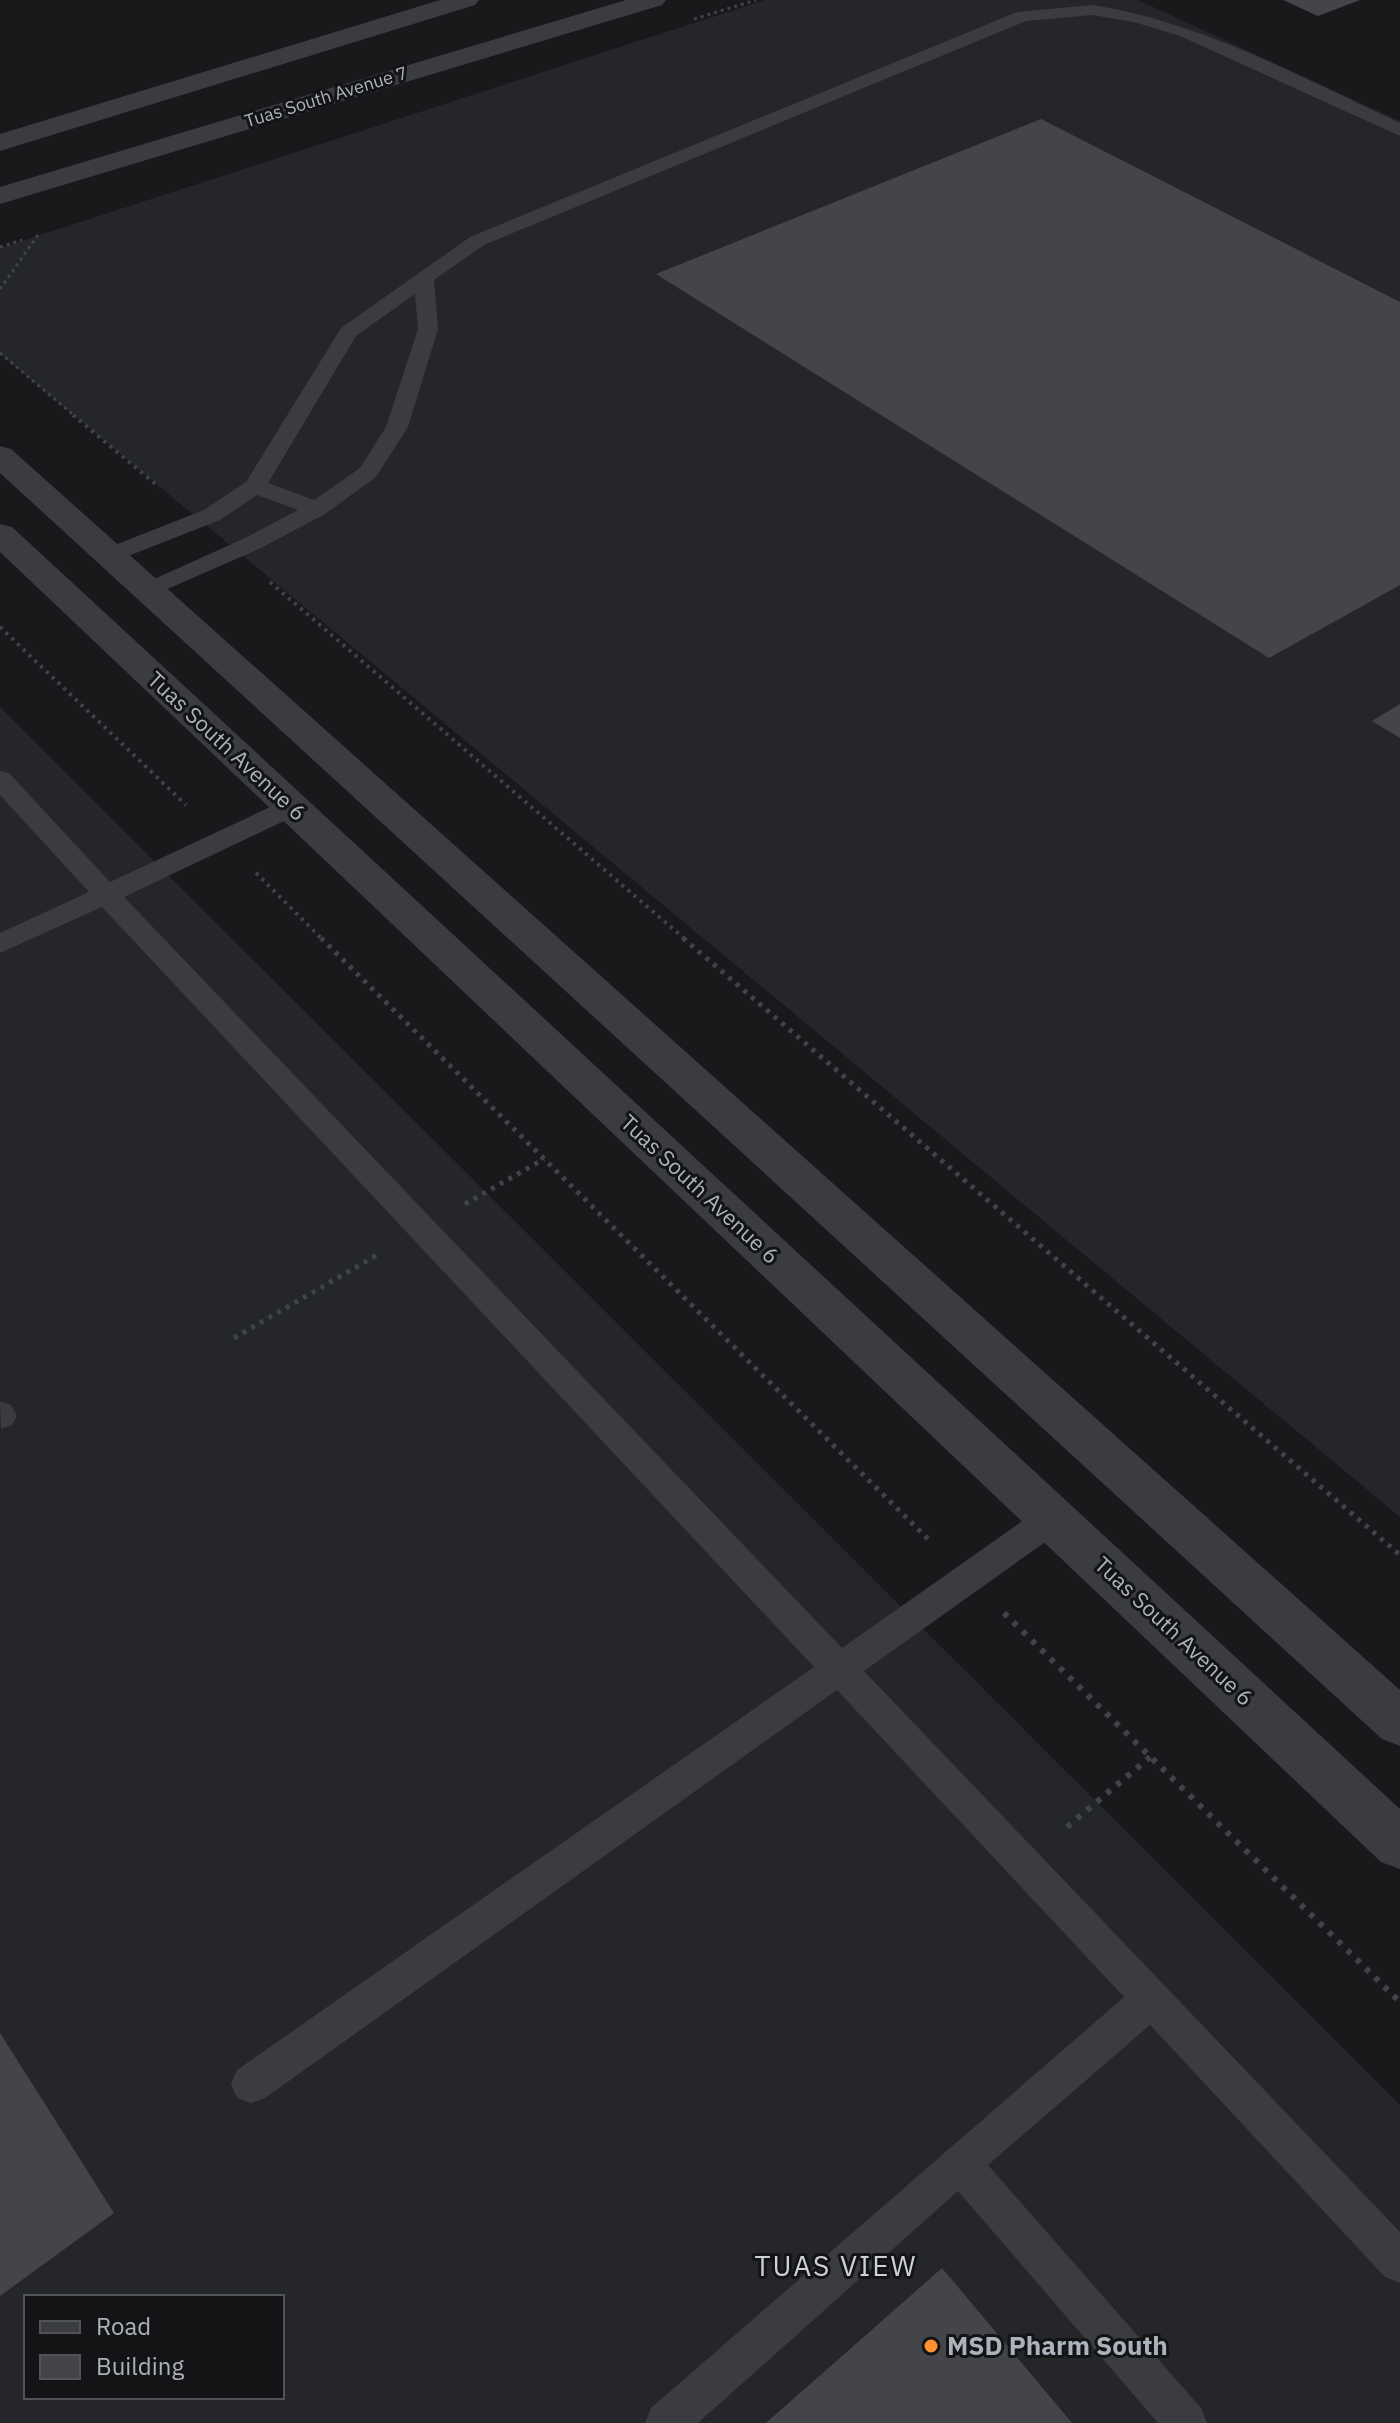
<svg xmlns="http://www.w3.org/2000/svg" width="1400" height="2423" font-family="'IBM Plex Sans',sans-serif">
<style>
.built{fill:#252629;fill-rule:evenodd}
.building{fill:#434549}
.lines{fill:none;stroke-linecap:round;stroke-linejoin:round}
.path-far3{stroke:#3f4448;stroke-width:3;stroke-dasharray:3 4;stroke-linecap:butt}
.path-far2{stroke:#3f4448;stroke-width:4;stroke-dasharray:3 5;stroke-linecap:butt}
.path-far1{stroke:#3f4448;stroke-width:5;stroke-dasharray:4 6;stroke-linecap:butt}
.path{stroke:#3f4448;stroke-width:6;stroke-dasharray:5 8;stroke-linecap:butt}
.service{fill:#3a3c41;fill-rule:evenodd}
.minor{fill:#3a3c41;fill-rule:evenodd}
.tertiary{fill:#3a3c41;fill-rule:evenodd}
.poi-dot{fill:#ff912e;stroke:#141417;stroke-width:3}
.labels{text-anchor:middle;stroke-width:6;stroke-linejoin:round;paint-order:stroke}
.far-street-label{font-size:18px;fill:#aab3bc;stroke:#141417}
.street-label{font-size:22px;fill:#aab3bc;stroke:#141417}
.near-poi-label{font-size:26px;font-weight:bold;fill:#aab3bc;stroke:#141417;text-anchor:start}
.near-neighbourhood-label{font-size:28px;letter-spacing:2px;fill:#ccd1d8;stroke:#141417}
</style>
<rect width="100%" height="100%" fill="#19191c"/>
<g class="built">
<path d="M 765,0 L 1138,0 L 1400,121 L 1400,1517 L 0,354 L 0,248 Z"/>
<path d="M 0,707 L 1400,2105 L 1400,2423 L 0,2423 ZM 26,2297 L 282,2297 L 282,2397 L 26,2397 Z"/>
</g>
<g class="building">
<path d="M 1283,0 L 1360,0 L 1318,16 Z"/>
<path d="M 1041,119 L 1400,302 L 1400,585 L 1269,658 L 656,274 Z"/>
<path d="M 1400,704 L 1400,738 L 1372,721 Z"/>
<path d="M 0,2033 L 114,2213 L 0,2296 Z"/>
<path d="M 942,2268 L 1072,2423 L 766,2423 Z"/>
</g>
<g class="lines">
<g class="path-far3">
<path d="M 694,19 L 756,0"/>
<path d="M 0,247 L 22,240"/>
<path d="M 0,289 L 38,235"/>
<path d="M 0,353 L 76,417"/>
</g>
<g class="path-far2">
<path d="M 73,415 L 159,487"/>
<path d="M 270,582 L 686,940"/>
<path d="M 0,627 L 186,805"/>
<path d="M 256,873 L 323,940"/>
</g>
<g class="path-far1">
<path d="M 321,938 L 931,1542"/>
<path d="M 683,938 L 1400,1555"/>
<path d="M 465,1204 L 544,1159"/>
<path d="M 234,1338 L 377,1255"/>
</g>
<g class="path">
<path d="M 1004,1613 L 1400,2002"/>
<path d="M 1067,1827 L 1150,1757"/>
</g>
<g class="service">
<path d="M 1092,5 C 1202,22 1300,77 1400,123 L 1400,136 L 1180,36 L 1134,22 L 1092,15 L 1026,21 L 484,245 L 434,280 L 438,329 L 408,427 L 376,477 L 325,514 L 261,548 L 149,597 L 141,595 L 137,590 L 141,585 L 245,538 L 298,510 L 257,495 L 220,520 L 118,560 L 102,560 L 98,555 L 102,550 L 204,510 L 246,482 L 341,328 L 470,237 L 1017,12 ZM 415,294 L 418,329 L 386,427 L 360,468 L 314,500 L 268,483 L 356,336 Z"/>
<path d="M 0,771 L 9,773 L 110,882 L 283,801 L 292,799 L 301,801 L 305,807 L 301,813 L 124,897 L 842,1648 L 1041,1508 L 1053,1504 L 1065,1508 L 1070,1518 L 1065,1528 L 864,1671 L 1400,2232 L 1400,2283 L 1385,2277 L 1150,2025 L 988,2165 L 1201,2408 L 1207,2423 L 1158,2423 L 958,2191 L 698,2423 L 645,2423 L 651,2408 L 1124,1997 L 837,1690 L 265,2098 L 251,2103 L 237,2098 L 231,2084 L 237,2070 L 814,1667 L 102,907 L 0,953 L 0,933 L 89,892 L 0,795 Z"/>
<path d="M 0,1401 L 11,1405 L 17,1416 L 12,1425 L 1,1429 Z"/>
</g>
<g class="minor">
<path d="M 0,446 L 11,449 L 1400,1690 L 1400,1746 L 1382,1739 L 0,473 Z"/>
<path d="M 0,524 L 12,527 L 1400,1809 L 1400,1869 L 1381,1862 L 0,552 Z"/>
</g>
<g class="tertiary">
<path d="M 440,0 L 479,0 L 475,5 L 0,151 L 0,134 Z"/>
<path d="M 626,0 L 666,0 L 662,5 L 0,204 L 0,187 Z"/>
</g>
</g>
<circle class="poi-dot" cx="931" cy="2346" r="8"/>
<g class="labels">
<g class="far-street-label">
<text transform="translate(326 97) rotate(-17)" y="6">Tuas South Avenue 7</text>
</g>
<g class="street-label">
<text transform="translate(227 746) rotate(43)" y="8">Tuas South Avenue 6</text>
<text transform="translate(700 1189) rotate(43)" y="8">Tuas South Avenue 6</text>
<text transform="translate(1174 1631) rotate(43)" y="8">Tuas South Avenue 6</text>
</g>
<g class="near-poi-label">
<text x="947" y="2355">MSD Pharm South</text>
</g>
<g class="near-neighbourhood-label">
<text x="836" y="2276">TUAS VIEW</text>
</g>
</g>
<rect x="24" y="2295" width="260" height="104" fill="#141417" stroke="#505459" stroke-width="2"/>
<rect x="40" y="2321" width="40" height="12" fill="#3a3c41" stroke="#505459" stroke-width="2"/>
<text x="96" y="2335" font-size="24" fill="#aab3bc">Road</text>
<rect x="40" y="2355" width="40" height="24" fill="#434549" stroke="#505459" stroke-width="2"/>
<text x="96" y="2375" font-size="24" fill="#aab3bc">Building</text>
</svg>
